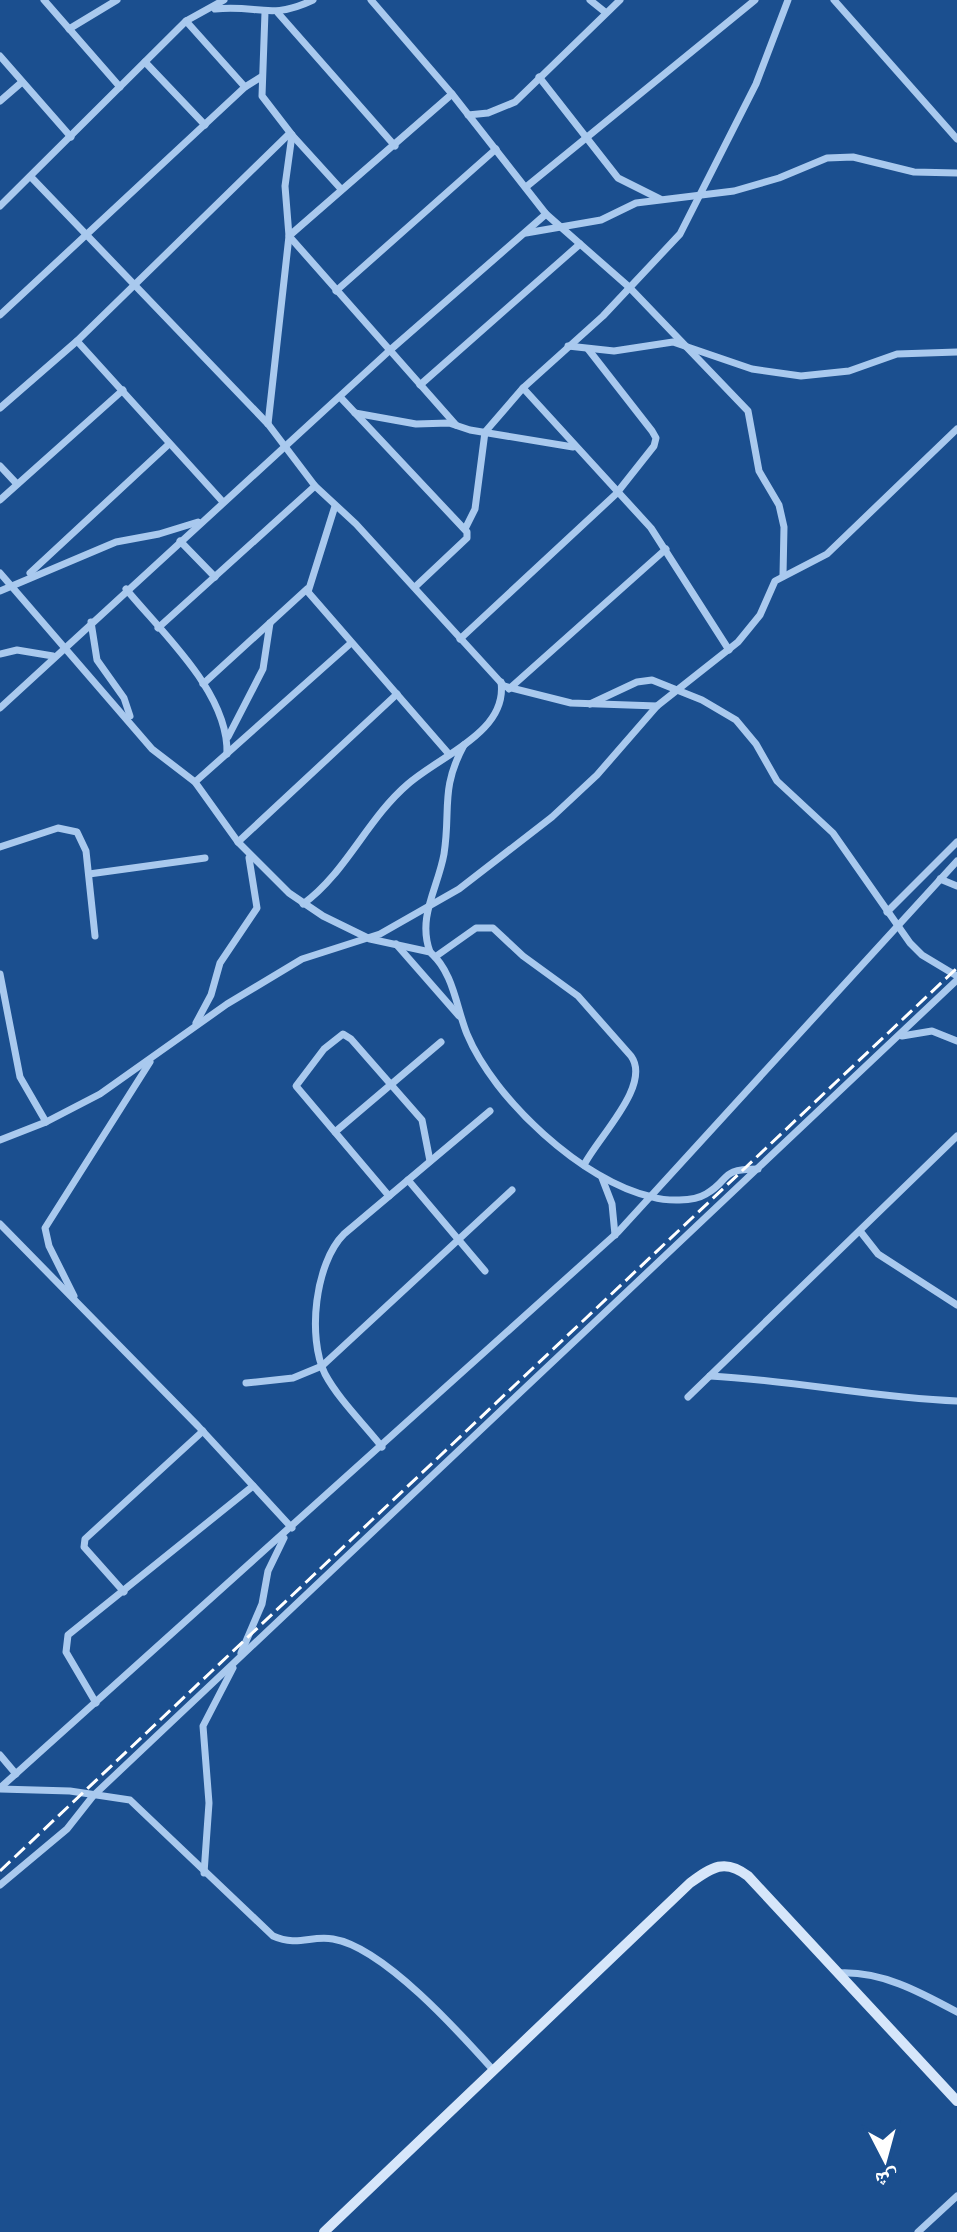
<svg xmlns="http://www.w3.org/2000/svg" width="957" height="2232" font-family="'Nunito Sans','Noto Naskh Arabic',sans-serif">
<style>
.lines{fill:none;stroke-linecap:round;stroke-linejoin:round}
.street{stroke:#a9c9ee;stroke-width:7}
.secondary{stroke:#d6e6fa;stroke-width:10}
.rail{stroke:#fff;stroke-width:3;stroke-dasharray:14 6;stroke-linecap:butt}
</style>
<rect width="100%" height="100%" fill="#1b4f8f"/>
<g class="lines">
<g class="street">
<path d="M 44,0 L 120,87"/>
<path d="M 371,0 L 452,94 L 546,214 L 629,287 L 748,411 L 759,471 L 779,505 L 784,527 L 783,575"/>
<path d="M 590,0 L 605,12"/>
<path d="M 834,0 L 957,139"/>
<path d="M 215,9 C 258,4 269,21 313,0"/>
<path d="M 265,12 L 262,96 L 292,135 L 341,189"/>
<path d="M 278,13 L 395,146"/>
<path d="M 186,21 L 245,87"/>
<path d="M 69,29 L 117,0"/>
<path d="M 0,56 L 71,137"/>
<path d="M 145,62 L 205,125"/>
<path d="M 539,77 L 618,178 L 660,199"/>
<path d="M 0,101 L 22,82"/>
<path d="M 468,115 L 488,113 L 515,102 L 620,0"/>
<path d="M 292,135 L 285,186 L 289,236 L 456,425"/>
<path d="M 31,177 L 268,424 L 315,486 L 356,524 L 504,686 L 571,703 L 657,706"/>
<path d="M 526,187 L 755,0"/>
<path d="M 0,206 L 186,21 L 224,0"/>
<path d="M 526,233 L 601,220 L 636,203 L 734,191 L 779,178 L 827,158 L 853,157 L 914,172 L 957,173"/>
<path d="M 336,291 L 496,149"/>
<path d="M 0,315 L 245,87 L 261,77"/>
<path d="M 77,341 L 223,502"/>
<path d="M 568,346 L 614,351 L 673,342 L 752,369 L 801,376 L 849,371 L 897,354 L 957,352"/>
<path d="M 420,385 L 580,244"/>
<path d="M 523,388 L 651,528 L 729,650"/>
<path d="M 341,398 L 467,532 L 467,538 L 415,587"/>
<path d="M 0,408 L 77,341 L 290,133"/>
<path d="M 355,413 L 416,424 L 449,423 L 470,430 L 573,447"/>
<path d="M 268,424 L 289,236 L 452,94"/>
<path d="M 0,466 L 16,483"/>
<path d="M 0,500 L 123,390"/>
<path d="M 335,506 L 308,592 L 448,753"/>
<path d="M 465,529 L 475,509 L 485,432 L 523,388 L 603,316 L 680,234 L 756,84 L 788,0"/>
<path d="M 180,541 L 215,577"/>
<path d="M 0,573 L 152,749 L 195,782 L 238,842 L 289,893 L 323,916 L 370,939 L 430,952 C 454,973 456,1007 467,1034 C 494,1099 583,1182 652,1197 C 666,1201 693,1202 706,1194 C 732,1179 718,1169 758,1169"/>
<path d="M 30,573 L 169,444"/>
<path d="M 126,589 C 163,634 229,693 227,754"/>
<path d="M 0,591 L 116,542 L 159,534 L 198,522"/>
<path d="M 91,622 L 97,660 L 124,698 L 130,716"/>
<path d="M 158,628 L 315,486"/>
<path d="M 460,639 L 616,494 L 654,446 L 656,438 L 652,431 L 588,349"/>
<path d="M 0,654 L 17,650 L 53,656"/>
<path d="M 203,684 L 307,589"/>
<path d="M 509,689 L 666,549"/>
<path d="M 590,704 L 637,682 L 652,680 L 702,700 L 736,720 L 756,744 L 777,781 L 833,833 L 910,943 L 922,955 L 957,976"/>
<path d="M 0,708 L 389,351 L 546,214"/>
<path d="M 228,737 L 263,669 L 270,623"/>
<path d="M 195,782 L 351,643"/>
<path d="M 238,842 L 397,694"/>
<path d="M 0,847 L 58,828 L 77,832 L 86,851 L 95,936"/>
<path d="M 89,874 L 205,858"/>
<path d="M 940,879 L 957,886"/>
<path d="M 303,904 C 346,873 367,819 408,784 C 441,755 508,732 501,682"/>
<path d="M 887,912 L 957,842"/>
<path d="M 396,944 L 459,1016"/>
<path d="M 430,952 C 417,917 438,888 444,854 C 451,810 440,789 464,745"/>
<path d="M 435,957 L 476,928 L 493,928 L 523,956 L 578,996 L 631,1056 C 652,1085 598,1137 584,1165"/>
<path d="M 0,974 L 20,1077 L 46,1122"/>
<path d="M 196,1023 L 211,995 L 220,963 L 257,908 L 249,858"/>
<path d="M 902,1036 L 932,1031 L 957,1041"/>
<path d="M 335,1132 L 441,1042"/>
<path d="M 0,1140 L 46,1122 L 100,1094 L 227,1004 L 302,959 L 380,934 L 459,889 L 552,817 L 597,775 L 657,706 L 738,642 L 760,615 L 775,581 L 827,554 L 957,429"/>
<path d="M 602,1178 L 612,1204 L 615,1235"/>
<path d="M 408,1180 L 485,1271"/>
<path d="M 389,1196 L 296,1086 L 324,1049 L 343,1034 L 351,1039 L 422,1120 L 430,1161"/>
<path d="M 0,1224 L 198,1426 L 292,1528"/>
<path d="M 860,1231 L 878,1254 L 957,1305"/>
<path d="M 74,1296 L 49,1246 L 45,1228 L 150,1062"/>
<path d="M 710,1376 C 793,1380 874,1398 957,1401"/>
<path d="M 246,1383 L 293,1378 L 322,1366 L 512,1190"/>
<path d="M 688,1397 L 957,1136"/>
<path d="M 382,1447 C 364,1424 339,1400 325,1374 C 307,1337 315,1263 344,1234 L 490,1111"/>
<path d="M 124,1592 L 84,1547 L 85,1539 L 203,1431"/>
<path d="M 241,1653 L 262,1604 L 268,1571 L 284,1538"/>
<path d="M 96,1703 L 66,1652 L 68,1635 L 253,1486"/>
<path d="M 0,1755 L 16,1774"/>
<path d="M 0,1788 L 618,1232 L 957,861"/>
<path d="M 0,1789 L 70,1791 L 130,1800 L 273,1936 C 298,1947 311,1935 333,1939 C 383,1947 460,2033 494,2071"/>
<path d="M 204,1873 L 209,1803 L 203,1726 L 233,1668"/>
<path d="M 0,1885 L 67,1829 L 93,1796 L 957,980"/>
<path d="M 839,1973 C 882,1971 920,1992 957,2012"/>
<path d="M 918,2232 L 957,2196"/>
</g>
<path class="secondary" d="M 324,2232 L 690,1883 C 712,1867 725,1858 748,1876 L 957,2101"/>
<path class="rail" d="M 0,1871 L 957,968"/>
</g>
<g transform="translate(885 2160) rotate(174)" stroke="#1b4f8f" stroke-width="6" paint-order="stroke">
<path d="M0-6L14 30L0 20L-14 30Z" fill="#ffffff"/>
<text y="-12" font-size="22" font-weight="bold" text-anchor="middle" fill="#ffffff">ش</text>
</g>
</svg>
